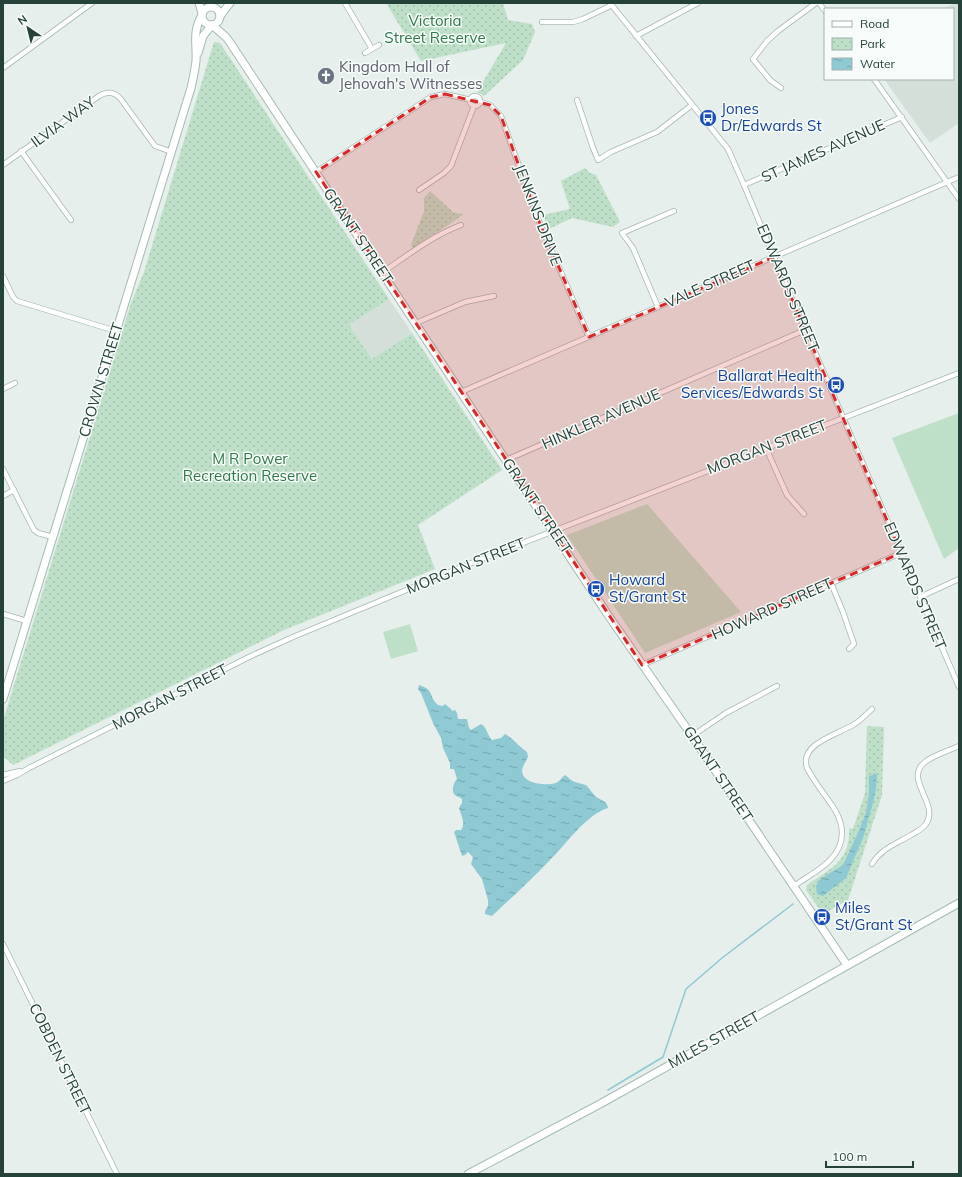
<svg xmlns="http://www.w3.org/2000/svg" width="962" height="1177" font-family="Mulish,sans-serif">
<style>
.built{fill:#d4dfda}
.green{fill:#bfe0c8}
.park{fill:url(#park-dots)}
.water{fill:url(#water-ripples)}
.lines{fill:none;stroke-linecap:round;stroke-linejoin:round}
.stream{stroke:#8ec9d4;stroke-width:1.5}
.street-casing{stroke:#a8b8b2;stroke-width:6}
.secondary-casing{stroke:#a4bbb3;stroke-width:9}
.street{stroke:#fff;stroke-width:4.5}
.secondary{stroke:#fff;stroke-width:7}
.marked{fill:#d62828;fill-opacity:0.2;stroke:#d62828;stroke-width:3;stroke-dasharray:8 5;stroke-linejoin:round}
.labels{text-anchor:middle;stroke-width:3;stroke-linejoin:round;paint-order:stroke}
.park-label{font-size:15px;fill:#2d7a4b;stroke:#f7fbf9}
.worship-label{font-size:15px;fill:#5b616d;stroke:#f7fbf9;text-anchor:start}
.transit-label{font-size:15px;fill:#164399;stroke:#f7fbf9;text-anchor:start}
.street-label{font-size:15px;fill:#24423a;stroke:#f7fbf9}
</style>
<defs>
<pattern id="park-dots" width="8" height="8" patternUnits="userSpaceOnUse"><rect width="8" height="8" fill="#bfe0c8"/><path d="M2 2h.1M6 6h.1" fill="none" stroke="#a4c1ad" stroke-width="1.8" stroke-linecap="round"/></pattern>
<pattern id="water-ripples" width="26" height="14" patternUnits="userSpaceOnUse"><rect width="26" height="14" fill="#8ec9d4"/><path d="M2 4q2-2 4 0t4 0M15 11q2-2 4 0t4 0" fill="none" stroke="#74a5ad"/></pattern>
</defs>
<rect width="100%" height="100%" fill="#e6efeb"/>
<g class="built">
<path d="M 955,3 L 959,3 L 959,123 L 930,143 L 884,79 L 953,79 L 953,9 L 943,9 Z"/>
<path d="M 389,299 L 412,333 L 372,359 L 349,325 Z"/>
</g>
<g class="green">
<path d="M 959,413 L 959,548 L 944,559 L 892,438 Z"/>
<path d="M 647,504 L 741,612 L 645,653 L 567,535 Z"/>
<path d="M 410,624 L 418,651 L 391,659 L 383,632 Z"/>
</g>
<g class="park">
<path d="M 386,3 L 503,3 L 508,20 L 532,24 L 535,32 L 523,60 L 484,96 L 477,92 L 506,43 L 421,61 Z"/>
<path d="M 214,42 L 220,43 L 389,299 L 349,325 L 372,359 L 412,333 L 502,470 L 418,525 L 435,569 L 284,630 L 13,765 L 3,756 L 3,721 L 131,303 L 144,272 Z"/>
<path d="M 585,168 L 590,173 L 596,175 L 620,222 L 613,227 L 572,218 L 549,229 L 543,215 L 570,209 L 561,181 Z"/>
<path d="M 430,191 L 454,213 L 463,214 C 448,227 430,236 413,248 L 411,245 L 424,211 L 424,198 Z"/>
<path d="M 867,726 L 884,727 L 882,795 L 848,900 L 823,914 L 806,890 L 807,885 C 830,869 851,861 849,828 L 853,829 L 865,793 Z"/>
</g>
<g class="water">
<path d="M 419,685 C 435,690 428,696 438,705 L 443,706 L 445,704 L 451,709 L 452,711 L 455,710 L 457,713 L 458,719 L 467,719 L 469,728 L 471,730 L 481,724 C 487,727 487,735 492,740 L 501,738 L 505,734 C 510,736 521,748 527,752 L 528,757 C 526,762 522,766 522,772 C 524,784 546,786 556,783 C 560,781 561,778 565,775 C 568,777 571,781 575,782 C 579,784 583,783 587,786 C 590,789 592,793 595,796 C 601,801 607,800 608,808 C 585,815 566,845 549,861 C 531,880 511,898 492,916 L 485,914 L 485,911 L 488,906 L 488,900 L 482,879 L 471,864 L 473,857 L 468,852 L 465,855 L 462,856 L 454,832 L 456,830 L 461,830 C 466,824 461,815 459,808 L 462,803 L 462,799 C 460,797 457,797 455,795 C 451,792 453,783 457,779 L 454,769 L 450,769 L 450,763 L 443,748 L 441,738 L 433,723 L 421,693 L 418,689 Z"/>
<path d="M 874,773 L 877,774 L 876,789 L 872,807 L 863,838 L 846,878 L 823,896 L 817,894 L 816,886 L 819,880 L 843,865 L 857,835 L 866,813 L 869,793 L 869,776 L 873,775 Z"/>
</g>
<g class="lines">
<path class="stream" d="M 608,1090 L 663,1057 L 686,989 L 722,958 L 793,904"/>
<defs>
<g id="street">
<path d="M 345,3 L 372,49"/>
<path d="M 610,3 L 728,149 L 744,185 L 774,257 L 959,687"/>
<path d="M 819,3 L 825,11"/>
<path d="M 542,22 L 573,22 L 583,19 L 612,5"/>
<path d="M 636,36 L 698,3"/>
<path d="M 365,53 L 379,45"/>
<path d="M 3,68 L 92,3"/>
<path d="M 874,79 L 959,199"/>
<path d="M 781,88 L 770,80 L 753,59 L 767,41 L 778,31 L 816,3"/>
<circle cx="475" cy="101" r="5"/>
<path d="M 577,100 L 593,148 L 598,160 L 611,152 L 657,132 L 692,105"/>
<path d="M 480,102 L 490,105 L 501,116 L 538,219 L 589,337"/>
<path d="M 21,151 L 71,220"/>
<path d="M 3,165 L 99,96 C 107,91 114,92 120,98 L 155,146 L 172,152"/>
<path d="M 316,172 L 431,97 L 445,94 L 471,100"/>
<path d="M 744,185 L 902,117"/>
<path d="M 419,190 L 444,173 L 451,166 L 474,106"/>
<path d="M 383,272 C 408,255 432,236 461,225"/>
<path d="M 3,276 L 13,297 L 17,301 L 116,331"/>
<path d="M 658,307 L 633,248 L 622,233 L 674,211"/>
<path d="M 416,323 L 465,302 L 494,296"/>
<path d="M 3,389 L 15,383"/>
<path d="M 461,392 L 959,177"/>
<path d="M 766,448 L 787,495 L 804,514"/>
<path d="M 506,460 L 805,330"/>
<path d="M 3,469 L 34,530 L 38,533 L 53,537"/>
<path d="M 3,496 L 14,490"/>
<path d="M 831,583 L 843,612 L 854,644 L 849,649"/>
<path d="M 920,597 L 959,579"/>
<path d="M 3,614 L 27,621"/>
<path d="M 642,665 L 901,553"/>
<path d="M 692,736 L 726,713 L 777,686"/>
<path d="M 3,775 L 20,771"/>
<path d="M 3,781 L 17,775 L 29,768 L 251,656 L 293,637 L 474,562 L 959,373"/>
<path d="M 872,864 C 882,848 896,844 911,835 C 916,832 923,829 926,824 C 940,804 903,779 925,762 C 934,755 948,751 959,746"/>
<path d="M 794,886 C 814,872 842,860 842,833 C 842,825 839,817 835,810 C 826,796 815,783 807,768 C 799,744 836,735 853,725 C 860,721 866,715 872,709"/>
<path d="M 3,944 L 117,1174"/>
</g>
<g id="secondary">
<path d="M 199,3 L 202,13"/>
<circle cx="211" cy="16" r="9"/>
<path d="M 220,16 L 230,3"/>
<path d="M 212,25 L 226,37 L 231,44 L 608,615 L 692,736 L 847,965"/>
<path d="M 198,53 L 203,36 L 212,25"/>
<path d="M 3,699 L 191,88 C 193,79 195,70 196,61 C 197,42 192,33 202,15"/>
<path d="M 468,1174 L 600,1104 L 959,903"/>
</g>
</defs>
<use href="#street" class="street-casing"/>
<use href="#secondary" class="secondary-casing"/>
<use href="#street" class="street"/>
<use href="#secondary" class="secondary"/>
</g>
<path class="marked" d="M 445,94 L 490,105 L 501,116 L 538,219 L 589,337 L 774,257 L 901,553 L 642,665 L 316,172 L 431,97 Z"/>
<defs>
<symbol id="church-disc" viewBox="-11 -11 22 22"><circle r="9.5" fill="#6b7280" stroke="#f7fbf9"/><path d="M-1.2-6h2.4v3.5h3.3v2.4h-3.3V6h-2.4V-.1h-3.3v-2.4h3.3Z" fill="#fff"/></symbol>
<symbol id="bus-disc" viewBox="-11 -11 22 22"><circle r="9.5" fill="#1a4fb4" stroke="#f7fbf9"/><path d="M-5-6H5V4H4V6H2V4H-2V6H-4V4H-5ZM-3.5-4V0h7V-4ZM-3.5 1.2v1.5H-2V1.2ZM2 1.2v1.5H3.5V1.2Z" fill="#fff"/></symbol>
</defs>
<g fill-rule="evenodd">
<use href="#church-disc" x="316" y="66" width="20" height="20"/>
<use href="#bus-disc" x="698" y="108" width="20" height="20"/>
<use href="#bus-disc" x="826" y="375" width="20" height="20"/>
<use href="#bus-disc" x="586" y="579" width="20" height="20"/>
<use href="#bus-disc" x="812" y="907" width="20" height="20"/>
</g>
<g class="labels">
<g class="park-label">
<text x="435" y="26">Victoria<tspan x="435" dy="17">Street Reserve</tspan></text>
<text x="250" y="464">M R Power<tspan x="250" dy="17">Recreation Reserve</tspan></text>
</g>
<g class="worship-label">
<text x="339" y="72">Kingdom Hall of<tspan x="339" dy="17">Jehovah's Witnesses</tspan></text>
</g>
<g class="transit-label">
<text x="721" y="114">Jones<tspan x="721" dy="17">Dr/Edwards St</tspan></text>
<text x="823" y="381" text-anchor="end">Ballarat Health<tspan x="823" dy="17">Services/Edwards St</tspan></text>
<text x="609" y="585">Howard<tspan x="609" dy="17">St/Grant St</tspan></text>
<text x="835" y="913">Miles<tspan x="835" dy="17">St/Grant St</tspan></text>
</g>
<g class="street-label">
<text transform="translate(63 122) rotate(-36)" y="5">ILVIA WAY</text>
<text transform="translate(823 151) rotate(-24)" y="5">ST JAMES AVENUE</text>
<text transform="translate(538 215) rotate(69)" y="5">JENKINS DRIVE</text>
<text transform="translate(358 236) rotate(56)" y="5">GRANT STREET</text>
<text transform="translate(710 284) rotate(-24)" y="5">VALE STREET</text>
<text transform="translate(788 288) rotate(67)" y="5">EDWARDS STREET</text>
<text transform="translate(101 380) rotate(-73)" y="5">CROWN STREET</text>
<text transform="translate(601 419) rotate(-24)" y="5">HINKLER AVENUE</text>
<text transform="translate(767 447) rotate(-21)" y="5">MORGAN STREET</text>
<text transform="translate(537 506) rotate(56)" y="5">GRANT STREET</text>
<text transform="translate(466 566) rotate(-22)" y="5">MORGAN STREET</text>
<text transform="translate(915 586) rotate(67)" y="5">EDWARDS STREET</text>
<text transform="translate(772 609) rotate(-24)" y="5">HOWARD STREET</text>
<text transform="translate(170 697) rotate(-27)" y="5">MORGAN STREET</text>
<text transform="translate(718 774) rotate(56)" y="5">GRANT STREET</text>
<text transform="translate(714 1040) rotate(-29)" y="5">MILES STREET</text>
<text transform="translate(60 1059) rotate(64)" y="5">COBDEN STREET</text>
</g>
</g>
<rect width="962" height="1177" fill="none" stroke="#24423a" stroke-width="8"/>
<rect x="824" y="8" width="130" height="72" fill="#f7fbf9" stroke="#a3b1ad"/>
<rect x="832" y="21" width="20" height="6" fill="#ffffff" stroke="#a3b1ad"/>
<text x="860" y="28" font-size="12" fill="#24423a">Road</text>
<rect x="832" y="38" width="20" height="12" fill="url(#park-dots)" stroke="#a3b1ad"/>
<text x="860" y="48" font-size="12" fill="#24423a">Park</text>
<rect x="832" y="58" width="20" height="12" fill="url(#water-ripples)" stroke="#a3b1ad"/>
<text x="860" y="68" font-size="12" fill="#24423a">Water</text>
<g transform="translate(28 28) rotate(325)" stroke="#f7fbf9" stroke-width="3" paint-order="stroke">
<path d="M0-3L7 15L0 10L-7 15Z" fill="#24423a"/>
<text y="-6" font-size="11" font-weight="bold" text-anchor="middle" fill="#24423a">N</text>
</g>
<path d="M826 1161v6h87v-6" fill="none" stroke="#24423a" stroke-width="2"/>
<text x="832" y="1161" font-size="12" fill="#24423a" stroke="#f7fbf9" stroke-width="3" paint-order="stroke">100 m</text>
</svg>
